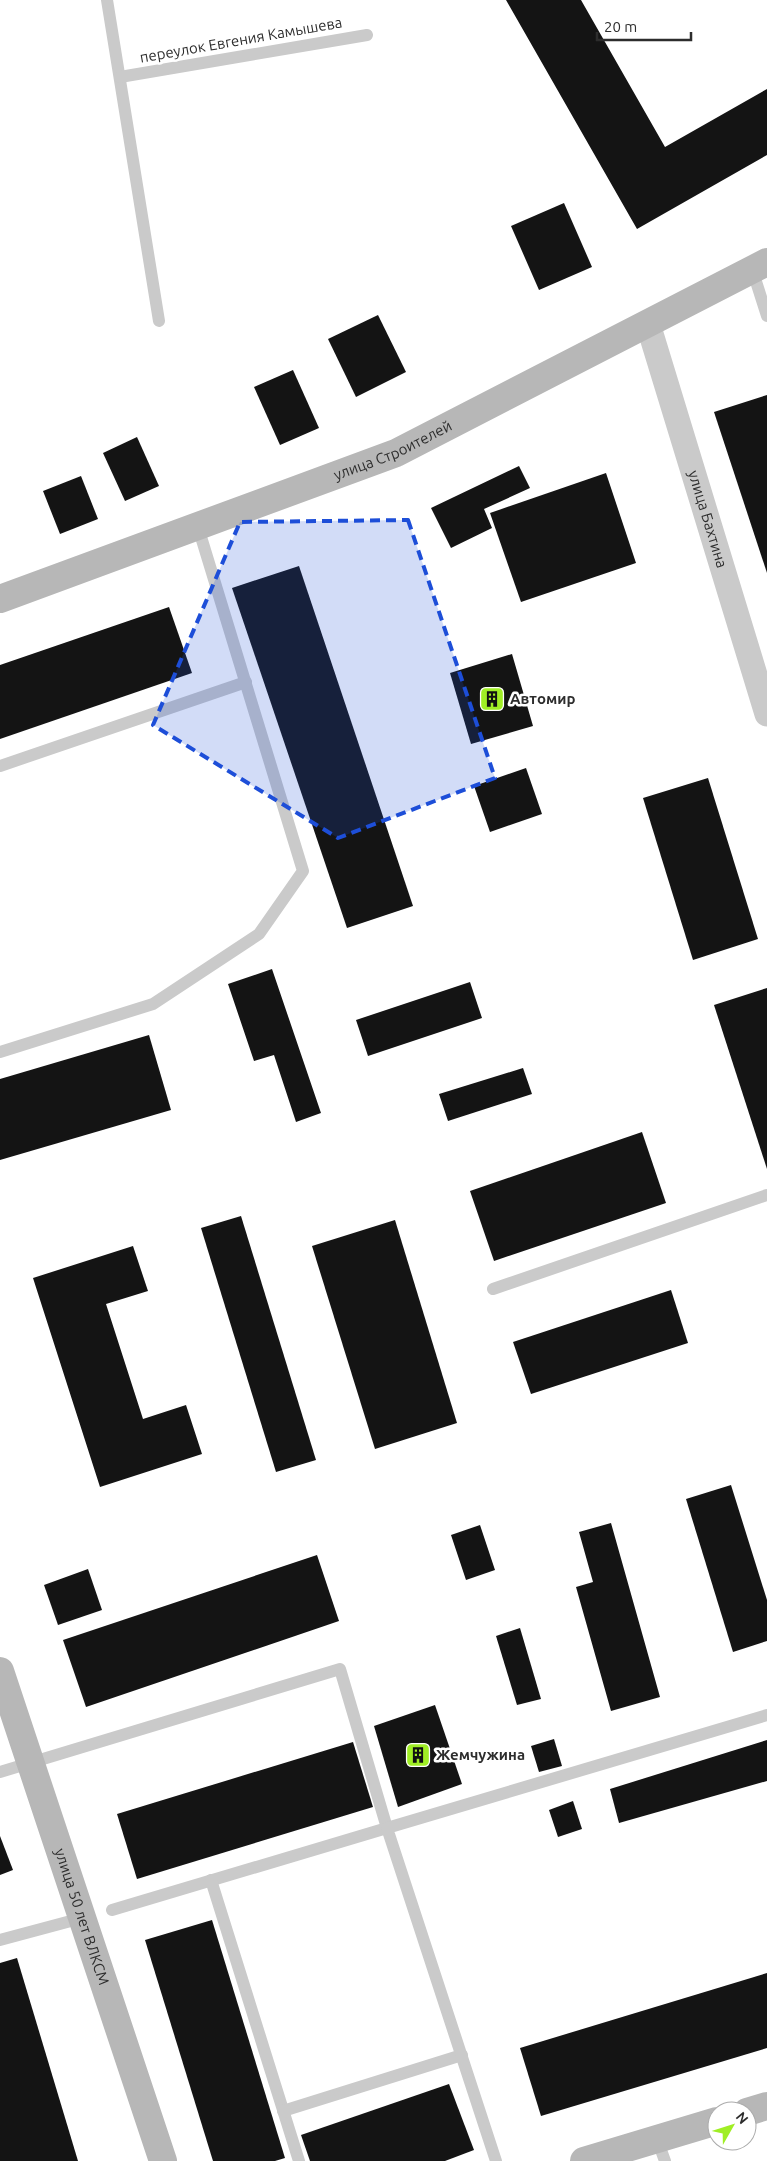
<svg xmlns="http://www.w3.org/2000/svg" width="767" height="2161" font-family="Ubuntu,sans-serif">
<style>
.building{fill:#141414}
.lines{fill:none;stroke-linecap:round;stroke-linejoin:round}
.lane{stroke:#cacaca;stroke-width:12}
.street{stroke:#cacaca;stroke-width:25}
.secondary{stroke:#b7b7b7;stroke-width:28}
.marked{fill:#1d4ed8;fill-opacity:0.2;stroke:#1d4ed8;stroke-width:4;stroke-dasharray:10 6;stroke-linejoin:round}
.labels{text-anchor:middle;stroke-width:5;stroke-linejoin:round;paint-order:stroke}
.street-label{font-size:15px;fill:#2d2d2d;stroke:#fff}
.poi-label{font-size:15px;font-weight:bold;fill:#2d2d2d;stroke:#fff;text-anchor:start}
</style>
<rect width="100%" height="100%" fill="#fff"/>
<g class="building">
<path d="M 506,0 L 581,0 L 665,147 L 767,89 L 767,155 L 637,229 Z"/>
<path d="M 564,203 L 592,267 L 539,290 L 511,226 Z"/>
<path d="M 378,315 L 406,372 L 356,397 L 328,339 Z"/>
<path d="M 293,370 L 319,428 L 280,445 L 254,387 Z"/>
<path d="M 767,395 L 767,573 L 714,412 Z"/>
<path d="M 137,437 L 159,486 L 125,501 L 103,453 Z"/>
<path d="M 519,466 L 530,488 L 484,509 L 492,528 L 451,548 L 431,508 Z"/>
<path d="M 606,473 L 636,563 L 521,602 L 490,513 Z"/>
<path d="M 81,476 L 98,519 L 60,534 L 43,491 Z"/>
<path d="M 299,566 L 413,906 L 347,928 L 232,588 Z"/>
<path d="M 169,607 L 192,673 L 0,739 L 0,665 Z"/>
<path d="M 512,654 L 533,726 L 471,744 L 450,673 Z"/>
<path d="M 526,768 L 542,814 L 490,832 L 474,786 Z"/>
<path d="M 708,778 L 758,939 L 693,960 L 643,798 Z"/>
<path d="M 272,969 L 321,1113 L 296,1122 L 274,1055 L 254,1061 L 228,984 Z"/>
<path d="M 470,982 L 482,1018 L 368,1056 L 356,1020 Z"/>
<path d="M 767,988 L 767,1169 L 714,1005 Z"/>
<path d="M 149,1035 L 171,1110 L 0,1160 L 0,1079 Z"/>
<path d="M 523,1068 L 532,1094 L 448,1121 L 439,1094 Z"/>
<path d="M 642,1132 L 666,1203 L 494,1261 L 470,1191 Z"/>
<path d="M 241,1216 L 316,1460 L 276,1472 L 201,1228 Z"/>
<path d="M 395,1220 L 457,1423 L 375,1449 L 312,1246 Z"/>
<path d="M 133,1246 L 148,1291 L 106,1304 L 143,1419 L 186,1405 L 202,1454 L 100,1487 L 33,1278 Z"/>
<path d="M 671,1290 L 688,1343 L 531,1394 L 513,1342 Z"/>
<path d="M 731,1485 L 767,1600 L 767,1641 L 733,1652 L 686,1499 Z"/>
<path d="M 611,1523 L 660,1697 L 611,1711 L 576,1587 L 593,1582 L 579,1532 Z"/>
<path d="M 480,1525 L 495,1570 L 466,1580 L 451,1535 Z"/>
<path d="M 317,1555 L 339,1621 L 86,1707 L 63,1640 Z"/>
<path d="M 88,1569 L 102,1610 L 58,1625 L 44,1585 Z"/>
<path d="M 520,1628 L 541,1699 L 517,1705 L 496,1636 Z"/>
<path d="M 435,1705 L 462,1784 L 398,1807 L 374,1726 Z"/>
<path d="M 554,1739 L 562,1766 L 539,1772 L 531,1746 Z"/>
<path d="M 767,1740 L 767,1781 L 619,1823 L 610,1789 Z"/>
<path d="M 353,1742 L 373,1807 L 137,1879 L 117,1814 Z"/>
<path d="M 573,1801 L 582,1829 L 558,1837 L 549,1810 Z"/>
<path d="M 0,1836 L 13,1870 L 0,1875 Z"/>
<path d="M 212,1920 L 285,2158 L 275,2161 L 213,2161 L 145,1940 Z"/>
<path d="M 17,1958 L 78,2161 L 0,2161 L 0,1963 Z"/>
<path d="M 767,1973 L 767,2048 L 541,2116 L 520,2048 Z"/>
<path d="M 449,2084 L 474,2150 L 445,2161 L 310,2161 L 301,2135 Z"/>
</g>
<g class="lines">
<g class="lane">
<path d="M 107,0 L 159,321"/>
<path d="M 120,77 L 367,35"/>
<path d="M 752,269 L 767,316"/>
<path d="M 0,766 L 246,682"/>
<path d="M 0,1052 L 153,1004 L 259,934 L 303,871 L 198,527"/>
<path d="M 493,1289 L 767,1195"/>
<path d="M 0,1772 L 340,1669 L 387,1828 L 112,1910"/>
<path d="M 211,1880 L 299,2161"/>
<path d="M 0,1940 L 82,1918"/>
<path d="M 283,2111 L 462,2055"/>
<path d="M 657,2139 L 665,2161"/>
<path d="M 496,2161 L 387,1828 L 767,1715"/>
</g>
<path class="street" id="s1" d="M 648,324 L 767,714"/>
<g class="secondary">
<path id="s2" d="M 0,599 L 396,453 L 767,262"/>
<path id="s3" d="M 0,1671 L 163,2161"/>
<path d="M 747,2112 L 767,2106"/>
<path d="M 584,2161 L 717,2121"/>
</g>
</g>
<path class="marked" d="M 408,520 L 495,778 L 338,838 L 153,725 L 240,522 Z"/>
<defs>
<symbol id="building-square" viewBox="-11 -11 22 22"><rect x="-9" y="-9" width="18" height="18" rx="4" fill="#a0ee25" stroke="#fff"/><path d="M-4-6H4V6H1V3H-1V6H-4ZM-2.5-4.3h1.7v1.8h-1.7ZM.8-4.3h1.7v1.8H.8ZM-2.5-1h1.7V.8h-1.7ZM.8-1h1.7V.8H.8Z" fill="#111"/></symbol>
</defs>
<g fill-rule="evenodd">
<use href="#building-square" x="478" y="685" width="28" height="28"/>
<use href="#building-square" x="404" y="1741" width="28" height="28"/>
</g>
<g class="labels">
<g class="street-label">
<text transform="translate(241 40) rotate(-10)" y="5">переулок Евгения Камышева</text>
<text dy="5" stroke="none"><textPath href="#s2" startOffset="420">улица Строителей</textPath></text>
<text dy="5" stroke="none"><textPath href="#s1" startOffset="204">улица Бахтина</textPath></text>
<text dy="5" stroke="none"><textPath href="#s3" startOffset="259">улица 50 лет ВЛКСМ</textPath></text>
</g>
<g class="poi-label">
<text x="510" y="704">Автомир</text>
<text x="436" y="1760">Жемчужина</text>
</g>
</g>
<g transform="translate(732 2126) rotate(51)"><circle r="24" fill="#ffffff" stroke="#ababab"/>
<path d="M0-4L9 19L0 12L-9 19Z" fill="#a0ee25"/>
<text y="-8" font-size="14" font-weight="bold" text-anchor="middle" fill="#2d2d2d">N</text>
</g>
<path d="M597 32v8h94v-8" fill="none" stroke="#2d2d2d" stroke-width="2.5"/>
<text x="604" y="32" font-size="15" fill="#2d2d2d" stroke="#ffffff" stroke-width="4" paint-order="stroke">20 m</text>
</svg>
